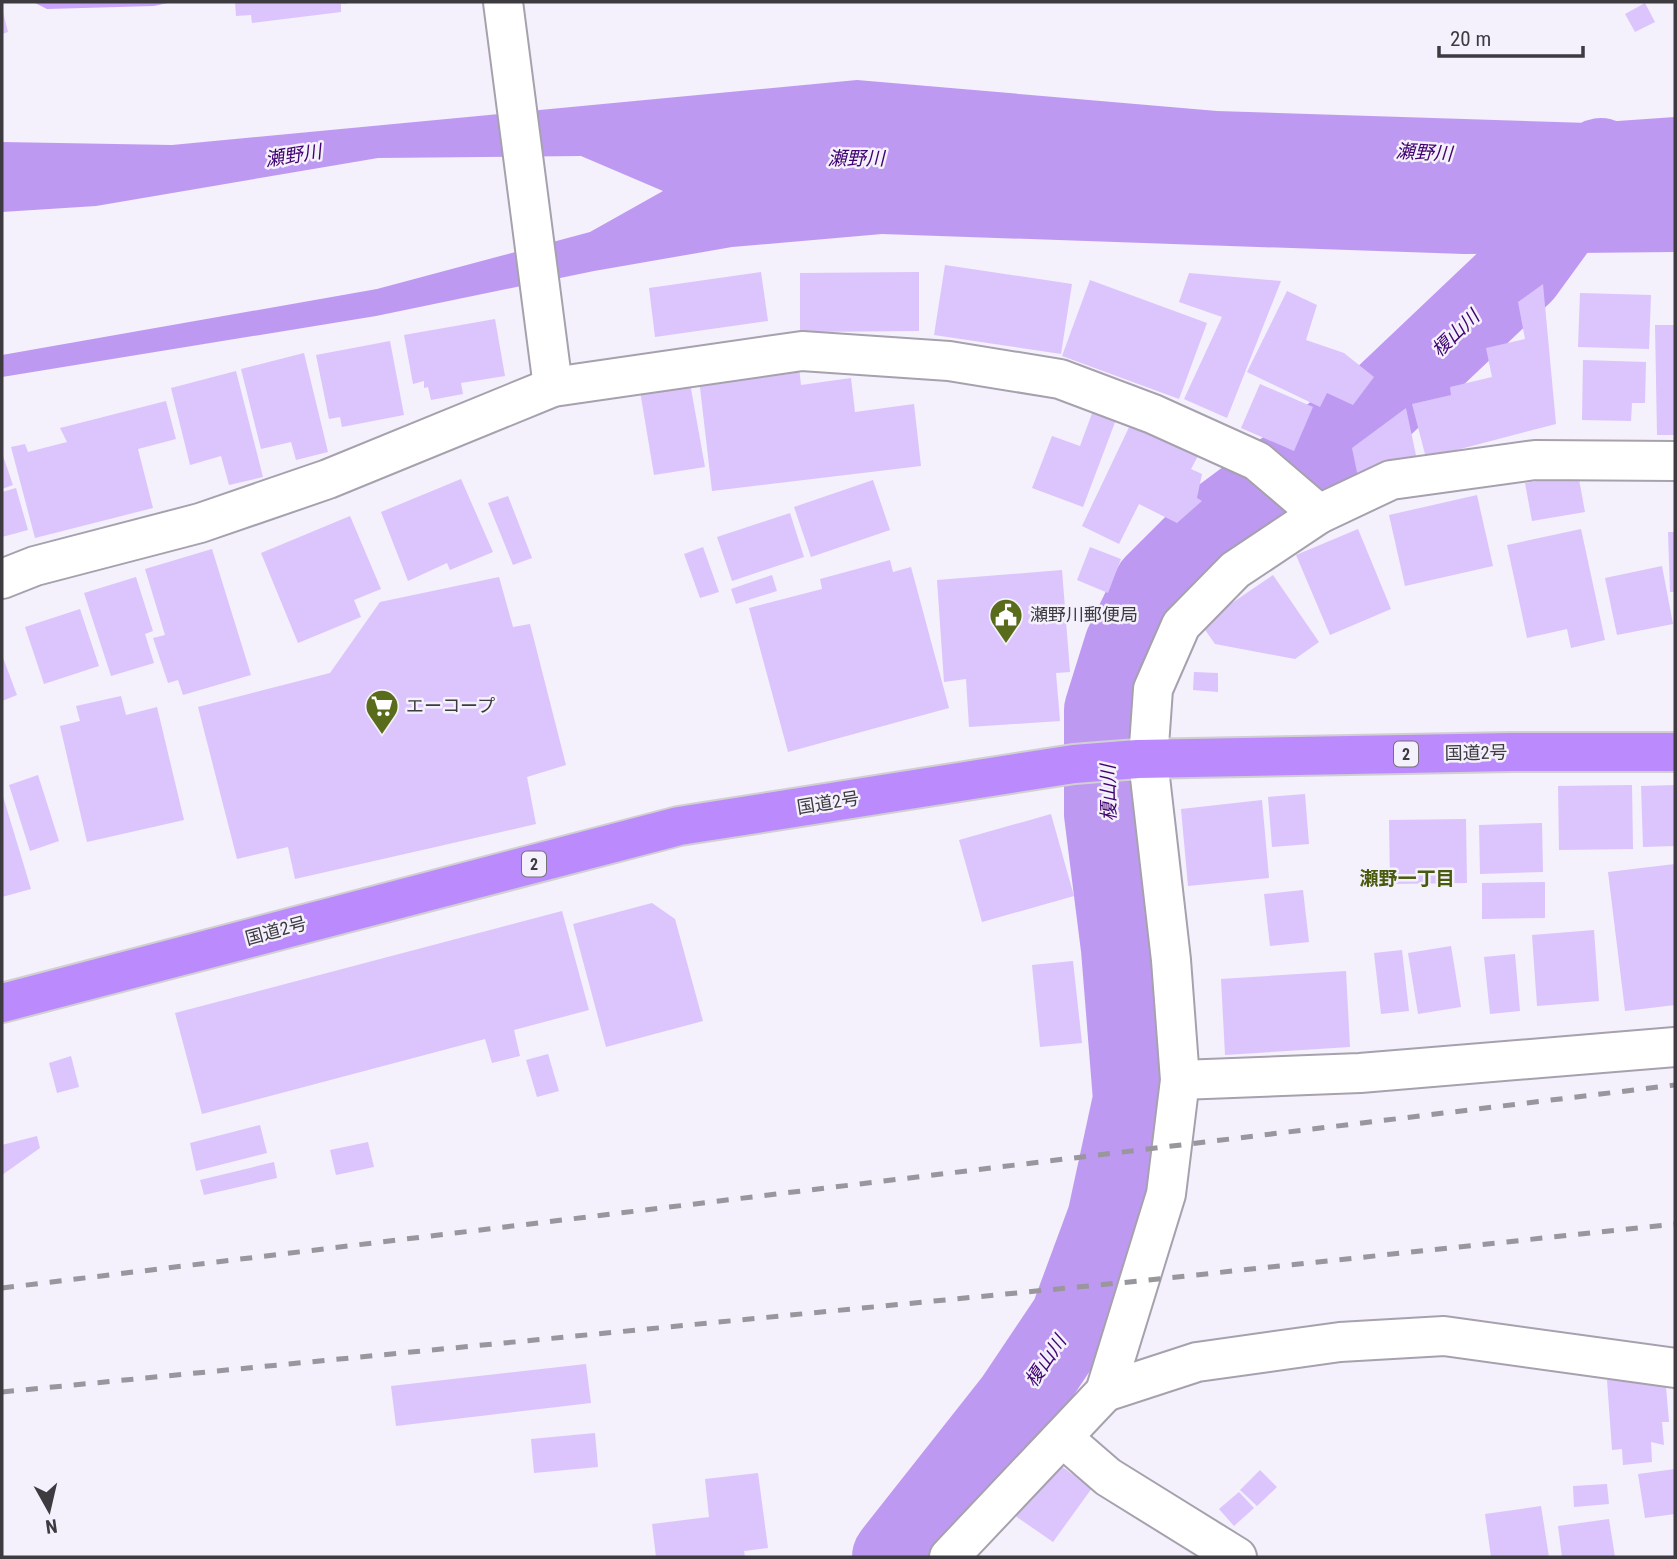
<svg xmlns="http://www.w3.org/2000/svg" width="1677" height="1559" font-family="'Roboto Condensed','Noto Sans JP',sans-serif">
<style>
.forest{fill:#c9a4fd}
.water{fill:#be99f1}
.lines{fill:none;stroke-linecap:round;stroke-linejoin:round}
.river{stroke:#be99f1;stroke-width:86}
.building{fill:#dbc5fc}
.street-casing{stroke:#a6a1ad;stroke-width:42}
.highway-casing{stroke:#d0d0d1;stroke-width:42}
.street{stroke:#fff;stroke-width:38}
.highway{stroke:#bb8afc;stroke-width:38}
.rail{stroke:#99969e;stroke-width:5;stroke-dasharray:12 12;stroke-linecap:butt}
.labels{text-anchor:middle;stroke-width:5;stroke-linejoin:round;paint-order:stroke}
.shield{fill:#f4f0fc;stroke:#747178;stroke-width:2}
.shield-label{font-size:16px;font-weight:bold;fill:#3d3b40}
.poi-label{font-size:18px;fill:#3d3b40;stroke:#f4f0fc;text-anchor:start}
.street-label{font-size:18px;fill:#3d3b40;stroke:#f4f0fc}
.water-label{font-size:19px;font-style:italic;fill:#410370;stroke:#f4f0fc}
.neighbourhood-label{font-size:19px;font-weight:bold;fill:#485a0c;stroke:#f4f0fc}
</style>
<rect width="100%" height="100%" fill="#f4f0fc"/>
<path class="forest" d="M 33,2 L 172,2 L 154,6 L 47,9 Z"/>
<path class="water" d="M 857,80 L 1217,111 L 1589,123 L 1675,117 L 1675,252 L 1464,254 L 882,234 L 732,247 L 594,271 L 376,316 L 2,377 L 2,355 L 377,289 L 590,232 L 663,191 L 581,156 L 378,158 L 96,206 L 2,212 L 2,142 L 172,145 Z"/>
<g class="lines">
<path class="river" d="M 895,1557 L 1018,1401 L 1073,1319 L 1110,1219 L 1136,1099 L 1124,949 L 1107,814 L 1107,710 L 1127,646 L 1156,587 L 1221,522 L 1384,401 L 1521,271 L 1601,161"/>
</g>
<g class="building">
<path d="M 235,2 L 347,2 L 347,4 L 341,4 L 341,12 L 252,23 L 251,15 L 236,16 Z"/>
<path d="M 1645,3 L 1655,22 L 1635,32 L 1625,14 Z"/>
<path d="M 2,8 L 8,32 L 2,34 Z"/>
<path d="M 945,265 L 1072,284 L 1061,354 L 934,335 Z"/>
<path d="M 761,272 L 768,321 L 655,337 L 649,288 Z"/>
<path d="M 919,272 L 919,331 L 800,332 L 800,273 Z"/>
<path d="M 1189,273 L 1281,281 L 1227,418 L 1184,399 L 1222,317 L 1179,302 Z"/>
<path d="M 1090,280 L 1207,323 L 1179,399 L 1062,356 Z"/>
<path d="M 1543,284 L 1556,424 L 1426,458 L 1412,404 L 1451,395 L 1450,387 L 1492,377 L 1486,348 L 1525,339 L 1518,302 Z"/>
<path d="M 1287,291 L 1317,305 L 1306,340 L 1344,353 L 1374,377 L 1353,405 L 1327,393 L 1320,407 L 1247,372 Z"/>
<path d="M 1580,293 L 1651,295 L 1649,349 L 1578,347 Z"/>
<path d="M 495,319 L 505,376 L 461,383 L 463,394 L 431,400 L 428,387 L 424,388 L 424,381 L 413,384 L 404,335 Z"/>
<path d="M 1655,325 L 1675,325 L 1675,435 L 1657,435 Z"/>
<path d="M 390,341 L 404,415 L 342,427 L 340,417 L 329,419 L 316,355 Z"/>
<path d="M 304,353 L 328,452 L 296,460 L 291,442 L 261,449 L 241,369 Z"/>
<path d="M 1583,360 L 1646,362 L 1645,403 L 1632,403 L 1631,421 L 1582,420 Z"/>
<path d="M 799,367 L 801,385 L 851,378 L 855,412 L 914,404 L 921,466 L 712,491 L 699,379 Z"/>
<path d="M 236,371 L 263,477 L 229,485 L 221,456 L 190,465 L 171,388 Z"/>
<path d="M 690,383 L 705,467 L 654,475 L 640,391 Z"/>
<path d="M 1260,384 L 1313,407 L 1294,451 L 1241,428 Z"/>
<path d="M 166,401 L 176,439 L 138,449 L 153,508 L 35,538 L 11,447 L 25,444 L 28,452 L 67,442 L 60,428 Z"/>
<path d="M 1094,408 L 1117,417 L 1083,507 L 1032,488 L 1052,436 L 1080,446 Z"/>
<path d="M 1406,408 L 1417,460 L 1358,477 L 1352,448 Z"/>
<path d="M 1132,421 L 1199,454 L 1191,469 L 1202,474 L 1197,498 L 1202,501 L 1177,523 L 1139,504 L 1119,544 L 1082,526 Z"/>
<path d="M 2,453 L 13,485 L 2,489 Z"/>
<path d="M 1578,474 L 1585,512 L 1532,521 L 1525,483 Z"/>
<path d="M 461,479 L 493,552 L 450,570 L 447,563 L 408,581 L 381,512 Z"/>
<path d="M 873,480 L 890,530 L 811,557 L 794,507 Z"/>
<path d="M 16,488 L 28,530 L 2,537 L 2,492 Z"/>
<path d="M 1477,495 L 1493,566 L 1405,586 L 1389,515 Z"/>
<path d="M 508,496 L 532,558 L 513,565 L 488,503 Z"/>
<path d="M 790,513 L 804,557 L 732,581 L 717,537 Z"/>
<path d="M 350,516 L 381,589 L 354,600 L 361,617 L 298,643 L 261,553 Z"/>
<path d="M 1358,529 L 1391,609 L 1330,635 L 1296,555 Z"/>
<path d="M 1581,529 L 1605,640 L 1571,648 L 1567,629 L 1527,638 L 1507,545 Z"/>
<path d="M 1668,532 L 1675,532 L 1675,592 L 1670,592 Z"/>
<path d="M 703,547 L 719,592 L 700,598 L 684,554 Z"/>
<path d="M 1090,547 L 1121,559 L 1108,593 L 1077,580 Z"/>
<path d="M 212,549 L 251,675 L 183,695 L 178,680 L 168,683 L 153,638 L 165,635 L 145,569 Z"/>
<path d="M 890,560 L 893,572 L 911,567 L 949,708 L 788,752 L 749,608 L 822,589 L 820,579 Z"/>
<path d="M 1662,566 L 1673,624 L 1617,635 L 1605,578 Z"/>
<path d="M 1062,570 L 1070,672 L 1056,673 L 1060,721 L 969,727 L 966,679 L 944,682 L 937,580 Z"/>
<path d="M 772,575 L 777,591 L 736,604 L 731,589 Z"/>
<path d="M 1273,575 L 1319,642 L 1295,659 L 1215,644 L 1201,624 Z"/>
<path d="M 136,577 L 153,631 L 145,634 L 154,663 L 111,676 L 84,593 Z"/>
<path d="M 499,577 L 513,627 L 530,624 L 566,765 L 527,777 L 536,824 L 295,879 L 288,847 L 237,859 L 198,707 L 330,673 L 380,602 Z"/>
<path d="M 80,609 L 99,666 L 44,684 L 25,627 Z"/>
<path d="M 2,655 L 17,695 L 2,701 Z"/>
<path d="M 1194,672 L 1218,673 L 1218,692 L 1193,690 Z"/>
<path d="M 121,696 L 126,715 L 157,707 L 184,820 L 87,842 L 60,726 L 80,721 L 76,706 Z"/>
<path d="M 38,775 L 59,841 L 30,851 L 9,785 Z"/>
<path d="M 1632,785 L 1633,849 L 1559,850 L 1558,786 Z"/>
<path d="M 1675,785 L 1675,846 L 1643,847 L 1641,786 Z"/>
<path d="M 2,793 L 31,889 L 2,897 Z"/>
<path d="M 1305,794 L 1309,844 L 1272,847 L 1268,797 Z"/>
<path d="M 1262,800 L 1269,878 L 1188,886 L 1181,809 Z"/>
<path d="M 1051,814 L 1074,896 L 982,922 L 959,840 Z"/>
<path d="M 1466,819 L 1467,883 L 1390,884 L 1389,820 Z"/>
<path d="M 1542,823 L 1543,872 L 1480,874 L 1479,825 Z"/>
<path d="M 1675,864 L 1675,1005 L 1625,1011 L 1608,872 Z"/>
<path d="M 1545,882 L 1545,918 L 1482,919 L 1482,883 Z"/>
<path d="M 1303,890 L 1309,942 L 1270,946 L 1264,894 Z"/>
<path d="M 652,903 L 675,919 L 703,1021 L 606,1047 L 573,924 Z"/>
<path d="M 562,911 L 589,1010 L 514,1030 L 520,1056 L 492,1063 L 485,1039 L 202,1114 L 175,1013 Z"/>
<path d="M 1594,930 L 1599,1001 L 1537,1006 L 1532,935 Z"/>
<path d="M 1451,946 L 1461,1007 L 1418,1014 L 1408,953 Z"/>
<path d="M 1402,950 L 1409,1011 L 1381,1014 L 1374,953 Z"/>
<path d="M 1515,954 L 1520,1011 L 1490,1014 L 1484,957 Z"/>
<path d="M 1073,961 L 1082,1043 L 1040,1047 L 1032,965 Z"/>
<path d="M 1346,971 L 1350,1047 L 1225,1055 L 1221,979 Z"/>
<path d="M 548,1054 L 559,1091 L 537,1097 L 526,1060 Z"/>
<path d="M 71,1056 L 79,1087 L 57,1093 L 49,1063 Z"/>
<path d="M 260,1125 L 267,1153 L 196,1171 L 190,1143 Z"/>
<path d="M 37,1136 L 40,1148 L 2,1175 L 2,1145 Z"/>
<path d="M 368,1142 L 374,1167 L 336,1175 L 330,1150 Z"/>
<path d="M 274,1162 L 277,1178 L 204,1195 L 200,1180 Z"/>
<path d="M 586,1364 L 591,1403 L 396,1426 L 391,1386 Z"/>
<path d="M 1665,1375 L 1669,1422 L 1662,1422 L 1664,1445 L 1651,1442 L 1652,1462 L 1623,1465 L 1622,1449 L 1612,1450 L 1607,1380 Z"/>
<path d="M 595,1433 L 598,1467 L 534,1473 L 531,1439 Z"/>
<path d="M 1054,1461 L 1092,1488 L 1053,1542 L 1014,1515 Z"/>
<path d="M 1675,1469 L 1675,1514 L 1645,1518 L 1638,1474 Z"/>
<path d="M 1260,1470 L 1277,1487 L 1257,1506 L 1240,1490 Z"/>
<path d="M 758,1473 L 768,1548 L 744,1551 L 745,1557 L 656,1557 L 652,1524 L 709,1517 L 705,1479 Z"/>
<path d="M 1607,1484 L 1609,1504 L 1574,1507 L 1573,1486 Z"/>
<path d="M 1239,1492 L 1254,1508 L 1234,1526 L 1219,1509 Z"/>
<path d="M 1541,1506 L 1549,1557 L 1491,1557 L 1485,1514 Z"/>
<path d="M 1609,1519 L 1615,1557 L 1562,1557 L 1558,1526 Z"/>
</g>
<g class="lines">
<defs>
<g id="street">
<path d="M 503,2 L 553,387"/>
<path d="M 2,579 L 35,566 L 200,523 L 328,479 L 553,387 L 802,351 L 949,361 L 1060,379 L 1153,414 L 1257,461 L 1319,514 L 1391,480 L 1535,460 L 1675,461"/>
<path d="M 1180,1080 L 1360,1073 L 1675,1047"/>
<path d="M 1105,1392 L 1197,1362 L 1340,1342 L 1444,1336 L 1675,1368"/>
<path d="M 1063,1438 L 1108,1477 L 1237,1557"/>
<path d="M 949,1557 L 1105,1392 L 1166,1194 L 1180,1080 L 1171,960 L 1148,760 L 1153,689 L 1181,625 L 1235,570 L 1319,514"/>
</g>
<path id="highway" d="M 2,1003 L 679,826 L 1074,764 L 1138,759 L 1511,752 L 1675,752"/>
</defs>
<use href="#street" class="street-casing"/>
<use href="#highway" class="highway-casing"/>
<use href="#street" class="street"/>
<use href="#highway" class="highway"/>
<g class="rail">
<path d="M 2,1288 L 1675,1085"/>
<path d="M 2,1392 L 1139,1281 L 1675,1224"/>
</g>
</g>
<defs>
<symbol id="civic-pin" viewBox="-11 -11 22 30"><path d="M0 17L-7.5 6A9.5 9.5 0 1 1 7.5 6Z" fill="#586c1b" stroke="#f4f0fc"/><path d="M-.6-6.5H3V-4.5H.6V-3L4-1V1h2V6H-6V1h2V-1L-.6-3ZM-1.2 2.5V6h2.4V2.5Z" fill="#fff"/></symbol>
<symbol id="supermarket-pin" viewBox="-11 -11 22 30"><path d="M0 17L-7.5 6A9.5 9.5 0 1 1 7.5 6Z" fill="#586c1b" stroke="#f4f0fc"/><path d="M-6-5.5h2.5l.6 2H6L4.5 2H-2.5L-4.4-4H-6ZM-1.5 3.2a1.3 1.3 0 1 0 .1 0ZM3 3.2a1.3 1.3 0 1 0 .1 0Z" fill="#fff"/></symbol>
</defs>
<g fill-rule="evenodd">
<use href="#civic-pin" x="987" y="596" width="38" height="52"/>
<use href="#supermarket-pin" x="363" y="687" width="38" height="52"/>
</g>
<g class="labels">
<g class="shield">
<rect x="1394" y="741.5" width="24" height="25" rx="5"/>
<rect x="522" y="851.5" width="24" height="25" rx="5"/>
</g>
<g class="shield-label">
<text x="1406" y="760">2</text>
<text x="534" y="870">2</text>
</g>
<g class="poi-label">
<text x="1030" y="621">瀬野川郵便局</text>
<text x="406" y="712">エーコープ</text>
</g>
<g class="street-label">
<text transform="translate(1476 753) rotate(-1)" y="6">国道2号</text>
<text transform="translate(828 803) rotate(-9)" y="6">国道2号</text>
<text transform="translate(276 931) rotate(-15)" y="6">国道2号</text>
</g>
<g class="water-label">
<text transform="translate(1424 152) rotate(3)" y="7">瀬野川</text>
<text transform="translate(293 155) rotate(-9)" y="7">瀬野川</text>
<text x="856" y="165">瀬野川</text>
<text transform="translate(1455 333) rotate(-44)" y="7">榎山川</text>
<text transform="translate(1108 793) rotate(-91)" y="7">榎山川</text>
<text transform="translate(1045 1361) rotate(-56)" y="7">榎山川</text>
</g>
<g class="neighbourhood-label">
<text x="1407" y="885">瀬野一丁目</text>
</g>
</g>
<rect width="1677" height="1559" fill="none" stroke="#3d3b40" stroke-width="7"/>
<g transform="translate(49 1510) rotate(172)" stroke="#f4f0fc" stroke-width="5" paint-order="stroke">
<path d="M0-5L12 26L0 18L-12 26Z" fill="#3d3b40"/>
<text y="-10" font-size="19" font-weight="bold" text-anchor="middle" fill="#3d3b40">N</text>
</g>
<path d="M1439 46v10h144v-10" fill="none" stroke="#3d3b40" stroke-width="3.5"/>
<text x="1450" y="46" font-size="21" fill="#3d3b40" stroke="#f4f0fc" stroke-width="5" paint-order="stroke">20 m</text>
</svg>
